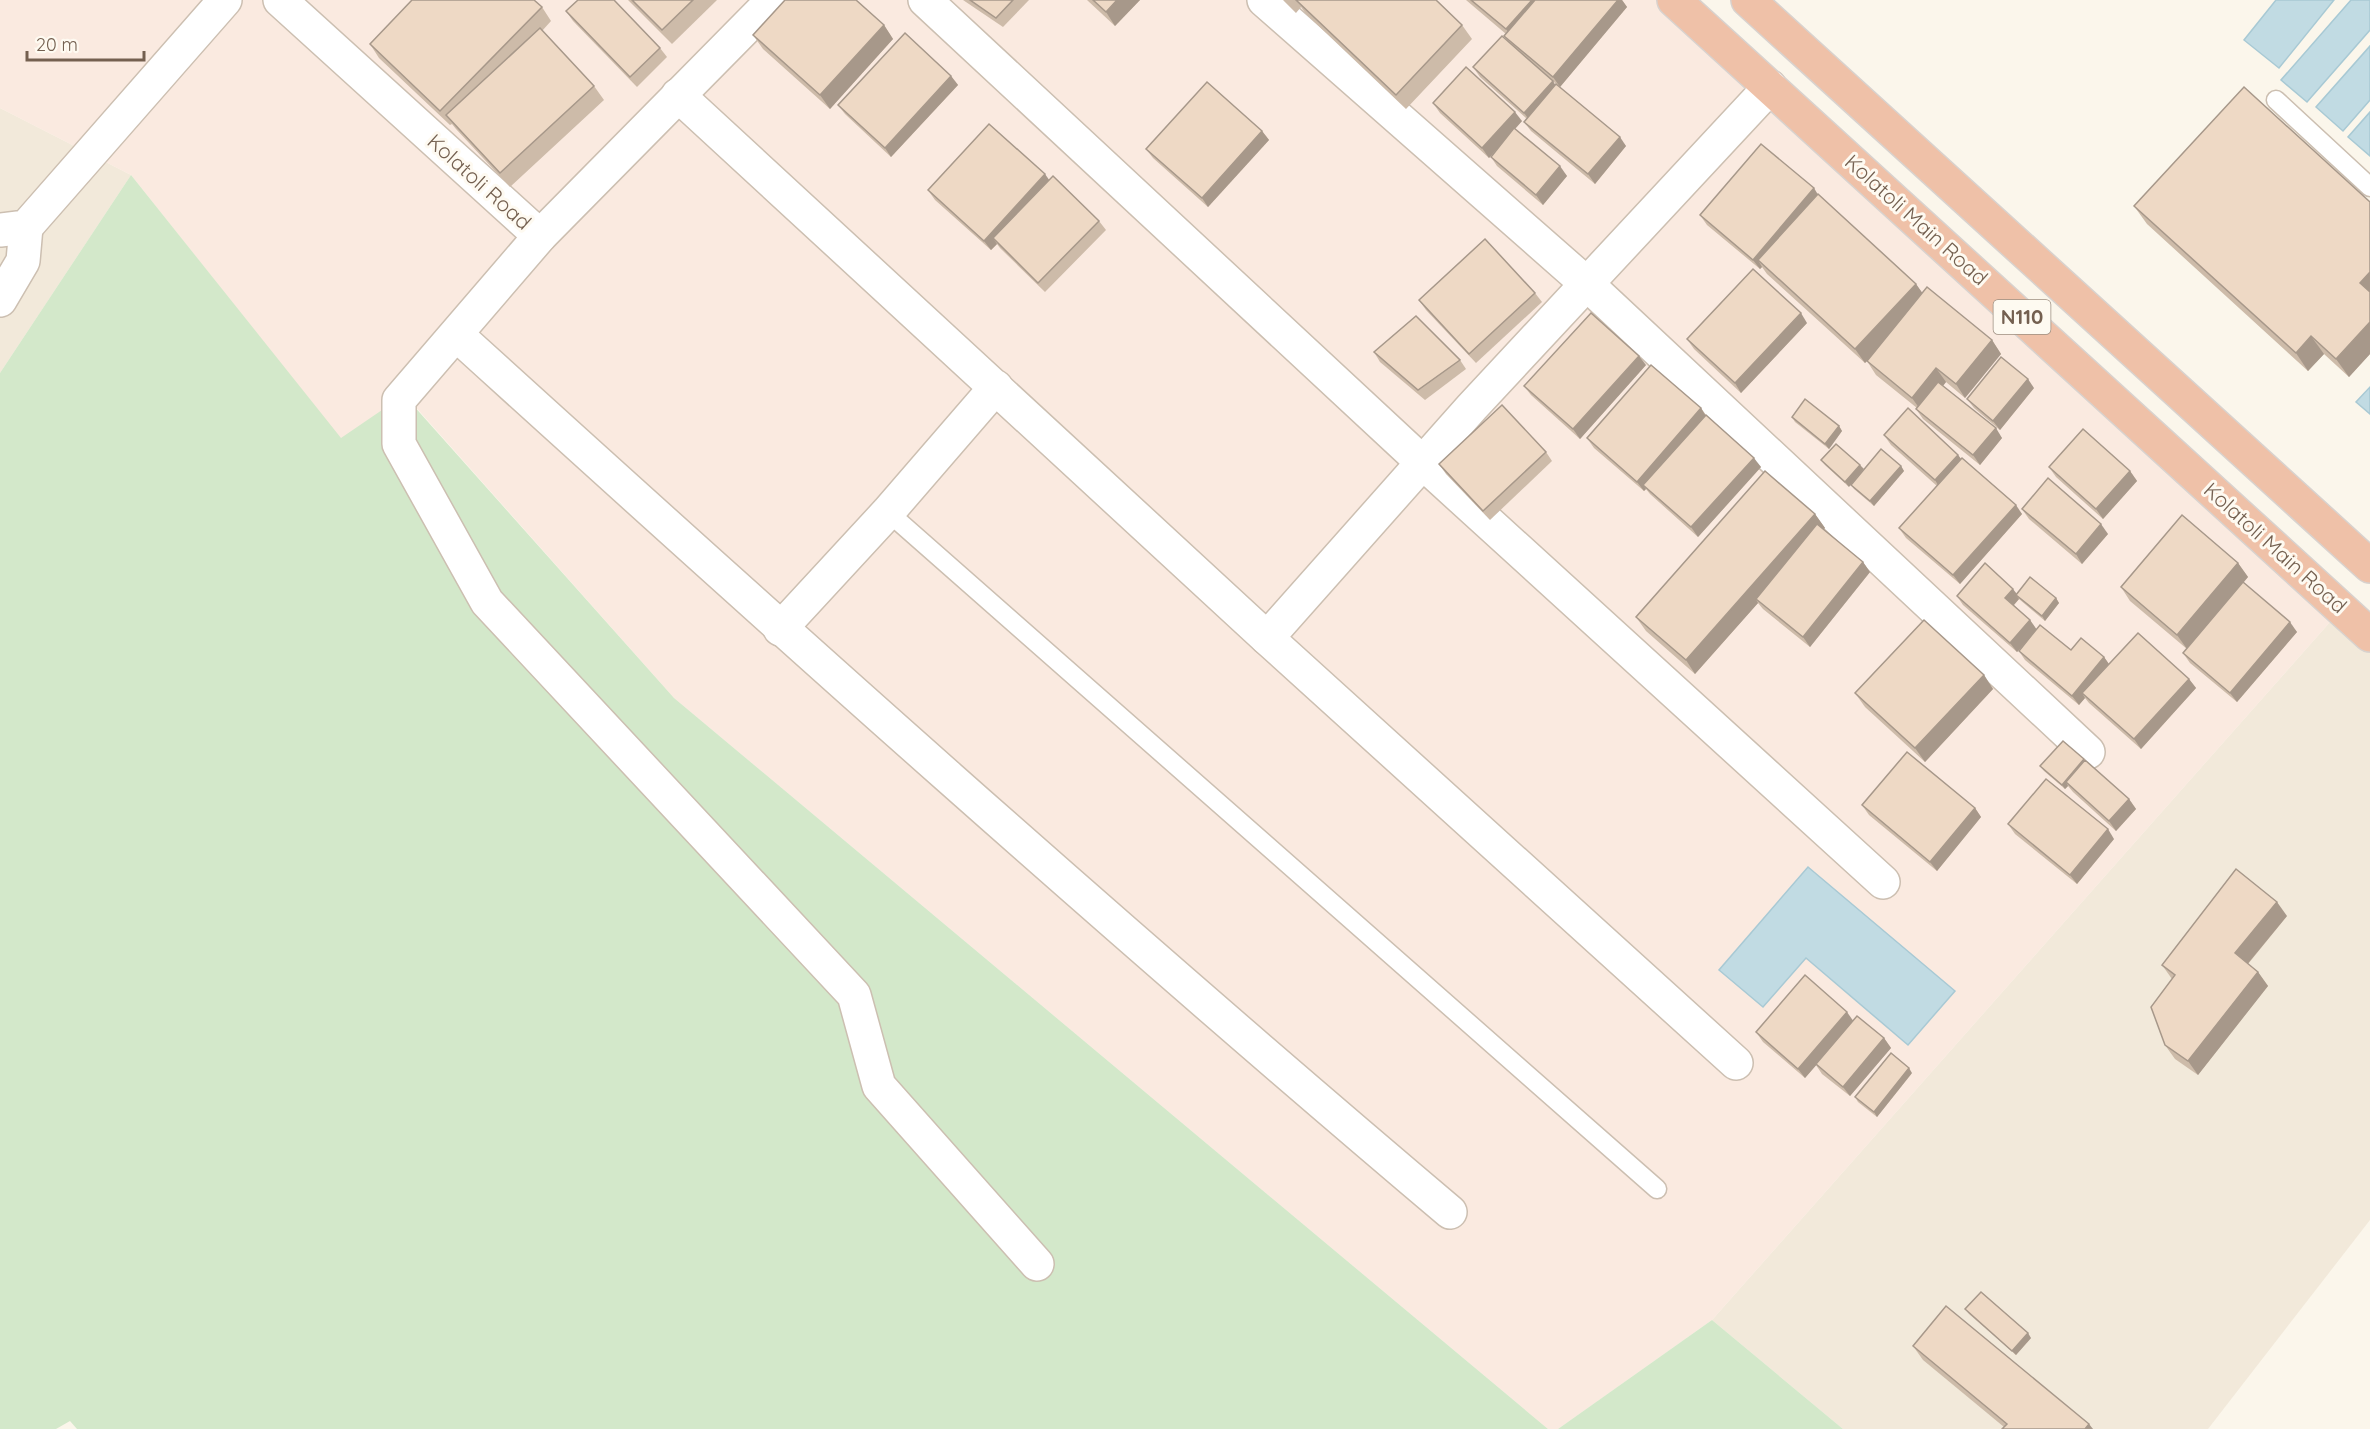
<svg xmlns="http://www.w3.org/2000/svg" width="2370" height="1429" font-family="Quicksand,sans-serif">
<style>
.residential{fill:#f2e9da}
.commercial{fill:#faeae0}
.green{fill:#d3e8ca}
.water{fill:#c1dbe3;stroke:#a8c9d4;stroke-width:1.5}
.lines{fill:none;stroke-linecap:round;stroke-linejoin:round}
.lane-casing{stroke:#ccbfb1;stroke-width:21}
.street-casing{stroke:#ccbfb1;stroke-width:36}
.highway-casing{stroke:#d8d2ce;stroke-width:36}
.lane{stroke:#fff;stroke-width:18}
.street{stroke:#fff;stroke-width:33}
.highway{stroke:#efc1a8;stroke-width:33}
.wall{fill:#cdbba9}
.shaded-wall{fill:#a7988a}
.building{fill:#eed9c5;stroke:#a7988a;stroke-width:1.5}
.labels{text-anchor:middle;stroke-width:6;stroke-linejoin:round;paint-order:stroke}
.shield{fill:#fefaf1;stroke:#9d8e80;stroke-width:1.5}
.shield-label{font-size:20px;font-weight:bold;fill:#746050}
.street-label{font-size:21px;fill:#746050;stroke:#fefaf1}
</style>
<rect width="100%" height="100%" fill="#fbf6eb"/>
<g class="residential">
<path d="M 0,108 L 131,175 L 0,373 Z"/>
<path d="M 2345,605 L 2370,629 L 2370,1220 L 2208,1429 L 1843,1429 L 1712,1320 Z"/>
</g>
<path class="commercial" d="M 0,0 L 1682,0 L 2345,605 L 1712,1320 L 1558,1429 L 1548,1429 L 674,698 L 405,395 L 341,439 L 131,175 L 0,108 Z"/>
<g class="green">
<path d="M 131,175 L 341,438 L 404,395 L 674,698 L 1548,1429 L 77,1429 L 70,1421 L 56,1429 L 0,1429 L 0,373 Z"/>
<path d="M 1712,1320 L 1843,1429 L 1558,1429 Z"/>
</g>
<g class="water">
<path d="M 2276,0 L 2334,0 L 2279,68 L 2244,40 Z"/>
<path d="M 2351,0 L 2370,0 L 2370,30 L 2307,102 L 2281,80 Z"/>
<path d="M 2370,46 L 2370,100 L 2343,131 L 2316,107 Z"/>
<path d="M 2370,112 L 2370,156 L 2348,137 Z"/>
<path d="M 2370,387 L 2370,414 L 2356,402 Z"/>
<path d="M 1808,867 L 1955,991 L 1908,1045 L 1806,958 L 1763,1007 L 1719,970 Z"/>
</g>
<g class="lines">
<defs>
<g id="lane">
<path d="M 2276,100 L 2370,187"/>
<path d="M 888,512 L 1657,1189"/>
</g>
<g id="street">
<path d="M 280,0 L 540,236"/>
<path d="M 773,0 L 540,236 L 399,400 L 399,444 L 487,602 L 854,995 L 879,1086 L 1037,1264"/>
<path d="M 925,0 L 1422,462 L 1883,882"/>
<path d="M 1264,0 L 1587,284 L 2088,752"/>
<path d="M 678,95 L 1267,638 L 1736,1063"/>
<path d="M 0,230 L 26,227 L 225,0"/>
<path d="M 0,300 L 23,261 L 26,227"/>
<path d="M 457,335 C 784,632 1113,927 1450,1212"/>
<path d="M 780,629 L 888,512 L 996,387"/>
<path d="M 1267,638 L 1472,407 L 1770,87"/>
</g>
<g id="highway">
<path d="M 1674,0 L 2370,635"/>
<path d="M 1748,0 L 2370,566"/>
</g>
</defs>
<use href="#lane" class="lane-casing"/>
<use href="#street" class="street-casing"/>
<use href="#highway" class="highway-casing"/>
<use href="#lane" class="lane"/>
<use href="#street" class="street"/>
<use href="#highway" class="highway"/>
</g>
<g class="wall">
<path d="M 628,0 L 717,0 L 672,44 Z"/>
<path d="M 963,0 L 1029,0 L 1003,27 Z"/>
<path d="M 1087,0 L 1140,0 L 1115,26 Z"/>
<path d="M 1283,0 L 1436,0 L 1462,25 L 1472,39 L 1406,109 L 1306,14 L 1301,7 L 1296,13 Z"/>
<path d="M 1466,0 L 1622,0 L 1627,7 L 1560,87 L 1544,74 L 1555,85 L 1626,146 L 1595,184 L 1531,131 L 1524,122 L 1527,119 L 1480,77 L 1473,67 L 1507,40 L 1504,36 L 1506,34 Z"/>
<path d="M 542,7 L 551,21 L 542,31 L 594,86 L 604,100 L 510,187 L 456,129 L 452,124 L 450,125 L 379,58 L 370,44 Z"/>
<path d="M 566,11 L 660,48 L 667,57 L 637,87 L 573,21 Z"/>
<path d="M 884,25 L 893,39 L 830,109 L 763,49 L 753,35 Z"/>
<path d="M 951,76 L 958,85 L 891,157 L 845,114 L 838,105 Z"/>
<path d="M 1433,103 L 1522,121 L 1515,129 L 1567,176 L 1543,205 L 1497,166 L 1491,157 L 1497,148 L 1489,158 L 1440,113 Z"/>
<path d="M 1262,131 L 1269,140 L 1208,207 L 1153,158 L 1146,149 Z"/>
<path d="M 1049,180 L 1099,221 L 1106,230 L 1045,292 L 1000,248 L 997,244 L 991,250 L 935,200 L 928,190 Z"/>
<path d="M 1818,194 L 1916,284 L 1922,293 L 1992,340 L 2001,354 L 1965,398 L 1946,382 L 1943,386 L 2002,438 L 1980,465 L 1923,419 L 1916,409 L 1917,408 L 1876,375 L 1867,361 L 1868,360 L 1865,363 L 1767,274 L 1762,267 L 1760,269 L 1707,225 L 1700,215 Z"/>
<path d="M 2370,202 L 2370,354 L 2349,377 L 2324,354 L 2308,371 L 2147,224 L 2134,206 Z"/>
<path d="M 1535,293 L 1542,302 L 1476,363 L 1426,310 L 1419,300 Z"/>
<path d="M 1807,323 L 1741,393 L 1694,349 L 1687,339 Z"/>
<path d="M 1374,352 L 1460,360 L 1466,369 L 1425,400 L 1380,362 Z"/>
<path d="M 1646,365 L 1580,439 L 1531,395 L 1524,386 Z"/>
<path d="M 2034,388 L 2000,430 L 1974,408 L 1967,399 Z"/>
<path d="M 1701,408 L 1706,415 L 1761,467 L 1698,537 L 1650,494 L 1646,489 L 1644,491 L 1594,448 L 1587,438 Z"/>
<path d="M 1792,417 L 1839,426 L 1842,431 L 1829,449 L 1795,422 Z"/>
<path d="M 1884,435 L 1958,455 L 1961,459 L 2022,514 L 1960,584 L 1906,538 L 1899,528 L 1937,486 L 1891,445 Z"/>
<path d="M 1836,444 L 1849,487 L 1825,465 L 1821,460 Z"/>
<path d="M 1546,452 L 1552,461 L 1490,520 L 1446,474 L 1439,464 Z"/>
<path d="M 1901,466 L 1904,471 L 1874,506 L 1854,489 L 1851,485 Z"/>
<path d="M 2049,467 L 2130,471 L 2137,481 L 2103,519 L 2056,477 Z"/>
<path d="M 2022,509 L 2108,534 L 2082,564 L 2029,519 Z"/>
<path d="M 1815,514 L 1825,528 L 1823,529 L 1863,562 L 1870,572 L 1810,647 L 1763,609 L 1758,603 L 1695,674 L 1646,631 L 1636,617 Z"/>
<path d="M 2238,563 L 2248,577 L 2243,583 L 2297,632 L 2237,702 L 2190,663 L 2183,653 L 2187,649 L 2130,601 L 2121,587 Z"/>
<path d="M 2017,594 L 2056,598 L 2059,603 L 2045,621 L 2019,599 L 2014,605 L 2030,620 L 2036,629 L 2071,650 L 2104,657 L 2109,664 L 2189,679 L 2196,688 L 2141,749 L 2089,703 L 2085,698 L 2079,705 L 2025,660 L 2019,651 L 2024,645 L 2017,652 L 1963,605 L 1957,596 Z"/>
<path d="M 1984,675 L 1993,689 L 1925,762 L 1865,707 L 1855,693 Z"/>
<path d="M 2085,760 L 2129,799 L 2136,809 L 2116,831 L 2073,792 L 2068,786 L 2065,789 L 2044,771 L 2040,766 Z"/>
<path d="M 1862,805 L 1975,808 L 1981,817 L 1937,871 L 1869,815 Z"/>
<path d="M 2008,824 L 2114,839 L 2077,884 L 2015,834 Z"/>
<path d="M 2287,916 L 2248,964 L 2258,972 L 2268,986 L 2198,1075 L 2175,1059 L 2165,1045 L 2172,979 L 2162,965 Z"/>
<path d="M 1853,1020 L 1884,1038 L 1891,1048 L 1850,1096 L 1822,1074 L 1816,1065 L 1805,1078 L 1763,1042 L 1756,1032 Z"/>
<path d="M 1912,1073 L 1877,1117 L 1858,1102 L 1855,1097 Z"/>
<path d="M 1965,1309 L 2031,1338 L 2016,1355 L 1969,1314 Z"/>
<path d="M 1913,1346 L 2093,1429 L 2004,1427 L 1923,1360 Z"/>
</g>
<g class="shaded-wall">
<path d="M 1117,0 L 1140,0 L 1115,26 L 1106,12 Z"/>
<path d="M 1532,0 L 1539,0 L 1513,39 L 1506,29 Z"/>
<path d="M 1618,0 L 1622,0 L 1627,7 L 1560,87 L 1553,77 Z"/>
<path d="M 884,25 L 893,39 L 830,109 L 820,95 Z"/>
<path d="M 951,76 L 958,85 L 891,157 L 885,148 Z"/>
<path d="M 1553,81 L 1559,91 L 1531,122 L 1524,113 Z"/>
<path d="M 1515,112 L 1522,121 L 1489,158 L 1482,148 Z"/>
<path d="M 1262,131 L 1269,140 L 1208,207 L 1202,198 Z"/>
<path d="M 1620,137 L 1626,146 L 1595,184 L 1588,174 Z"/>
<path d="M 1560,166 L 1567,176 L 1543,205 L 1536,195 Z"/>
<path d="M 1045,174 L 1052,184 L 993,238 L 997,244 L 991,250 L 984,241 Z"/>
<path d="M 1814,188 L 1820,198 L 1758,260 L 1762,267 L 1760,269 L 1753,260 Z"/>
<path d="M 2370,272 L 2370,297 L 2360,283 Z"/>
<path d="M 1916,284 L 1926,298 L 1865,363 L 1855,349 Z"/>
<path d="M 1801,313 L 1807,323 L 1741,393 L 1735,383 Z"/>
<path d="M 2370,322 L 2370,354 L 2349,377 L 2336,359 Z"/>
<path d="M 2311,336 L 2324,354 L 2308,371 L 2296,353 Z"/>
<path d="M 1992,340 L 2001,354 L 1965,398 L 1956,384 Z"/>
<path d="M 1639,356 L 1646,365 L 1580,439 L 1573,429 Z"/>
<path d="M 1936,368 L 1946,382 L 1922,412 L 1912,398 Z"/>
<path d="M 2028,379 L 2034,388 L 2000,430 L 1993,421 Z"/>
<path d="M 1701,408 L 1707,418 L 1643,485 L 1646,489 L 1644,491 L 1637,482 Z"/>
<path d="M 1839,426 L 1842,431 L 1829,449 L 1825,444 Z"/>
<path d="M 1996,428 L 2002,438 L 1980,465 L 1973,455 Z"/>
<path d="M 1958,455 L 1965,464 L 1941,490 L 1935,480 Z"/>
<path d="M 1754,458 L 1761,467 L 1698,537 L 1691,527 Z"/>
<path d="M 1860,465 L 1864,469 L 1849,487 L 1845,482 Z"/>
<path d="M 1901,466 L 1904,471 L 1874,506 L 1870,501 Z"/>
<path d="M 2130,471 L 2137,481 L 2103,519 L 2096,509 Z"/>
<path d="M 2016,505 L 2022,514 L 1960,584 L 1953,575 Z"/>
<path d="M 1815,514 L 1825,528 L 1759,602 L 1756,599 L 1758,603 L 1695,674 L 1686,660 Z"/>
<path d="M 2101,524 L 2108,534 L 2082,564 L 2076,554 Z"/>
<path d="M 1863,562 L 1870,572 L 1810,647 L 1803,637 Z"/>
<path d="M 2238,563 L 2248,577 L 2187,649 L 2177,635 Z"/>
<path d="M 2013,589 L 2020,598 L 2016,595 L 2019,599 L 2012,607 L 2005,598 Z"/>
<path d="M 2056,598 L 2059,603 L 2045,621 L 2042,616 Z"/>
<path d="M 2030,620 L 2037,630 L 2017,652 L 2010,643 Z"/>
<path d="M 2290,622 L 2297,632 L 2237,702 L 2230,693 Z"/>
<path d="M 2104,657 L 2111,667 L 2082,693 L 2085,698 L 2079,705 L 2072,696 Z"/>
<path d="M 1984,675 L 1993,689 L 1925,762 L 1915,748 Z"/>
<path d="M 2189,679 L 2196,688 L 2141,749 L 2134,739 Z"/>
<path d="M 2084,759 L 2088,764 L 2066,782 L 2068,786 L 2065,789 L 2062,785 Z"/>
<path d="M 2129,799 L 2136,809 L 2116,831 L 2109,821 Z"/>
<path d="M 1975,808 L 1981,817 L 1937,871 L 1930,862 Z"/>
<path d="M 2108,829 L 2114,839 L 2077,884 L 2070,875 Z"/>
<path d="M 2277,902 L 2287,916 L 2245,967 L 2235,953 Z"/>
<path d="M 2258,972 L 2268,986 L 2198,1075 L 2188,1061 Z"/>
<path d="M 1847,1012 L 1854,1022 L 1805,1078 L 1798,1069 Z"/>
<path d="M 1884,1038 L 1891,1048 L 1850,1096 L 1843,1087 Z"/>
<path d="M 1909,1068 L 1912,1073 L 1877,1117 L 1874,1112 Z"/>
<path d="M 2028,1333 L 2031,1338 L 2016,1355 L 2012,1351 Z"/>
<path d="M 2089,1424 L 2093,1429 L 2085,1429 Z"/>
</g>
<g class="building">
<path d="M 412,0 L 534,0 L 542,7 L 440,111 L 370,44 Z"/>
<path d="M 578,0 L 614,0 L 660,48 L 630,77 L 566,11 Z"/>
<path d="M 632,0 L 693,0 L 662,30 Z"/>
<path d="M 785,0 L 856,0 L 884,25 L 820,95 L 753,35 Z"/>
<path d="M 970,0 L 1013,0 L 996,18 Z"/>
<path d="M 1093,0 L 1117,0 L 1106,12 Z"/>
<path d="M 1296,0 L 1436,0 L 1462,25 L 1396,95 Z"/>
<path d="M 1471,0 L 1532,0 L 1506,29 Z"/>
<path d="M 1535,0 L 1618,0 L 1553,77 L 1504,36 Z"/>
<path d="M 540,28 L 594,86 L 500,173 L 446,115 Z"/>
<path d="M 905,33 L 951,76 L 885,148 L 838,105 Z"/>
<path d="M 1502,36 L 1553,81 L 1524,113 L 1473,67 Z"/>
<path d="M 1466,67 L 1515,112 L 1482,148 L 1433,103 Z"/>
<path d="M 1207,82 L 1262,131 L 1202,198 L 1146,149 Z"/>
<path d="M 1556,84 L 1620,137 L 1588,174 L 1524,122 Z"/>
<path d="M 2244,87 L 2370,202 L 2370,272 L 2360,283 L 2370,292 L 2370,322 L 2336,359 L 2311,336 L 2296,353 L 2134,206 Z"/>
<path d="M 989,124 L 1045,174 L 984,241 L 928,190 Z"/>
<path d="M 1514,128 L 1560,166 L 1536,195 L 1491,157 Z"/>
<path d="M 1761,144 L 1814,188 L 1753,260 L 1700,215 Z"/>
<path d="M 1053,176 L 1099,221 L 1038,283 L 993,238 Z"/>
<path d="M 1818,194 L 1916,284 L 1855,349 L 1758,260 Z"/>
<path d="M 1485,239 L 1535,293 L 1469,354 L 1419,300 Z"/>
<path d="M 1753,269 L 1801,313 L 1735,383 L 1687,339 Z"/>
<path d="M 1927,287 L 1992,340 L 1956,384 L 1936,368 L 1912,398 L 1867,361 Z"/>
<path d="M 1591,313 L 1639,356 L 1573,429 L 1524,386 Z"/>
<path d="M 1416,316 L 1460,360 L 1418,390 L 1374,352 Z"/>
<path d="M 2001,357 L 2028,379 L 1993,421 L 1967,399 Z"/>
<path d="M 1651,365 L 1701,408 L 1637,482 L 1587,438 Z"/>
<path d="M 1938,382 L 1996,428 L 1973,455 L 1916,409 Z"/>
<path d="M 1805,399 L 1839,426 L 1825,444 L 1792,417 Z"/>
<path d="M 1502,405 L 1546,452 L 1483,511 L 1439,464 Z"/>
<path d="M 1908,408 L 1958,455 L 1935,480 L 1884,435 Z"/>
<path d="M 1706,415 L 1754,458 L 1691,527 L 1643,485 Z"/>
<path d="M 2083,429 L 2130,471 L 2096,509 L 2049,467 Z"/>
<path d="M 1836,444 L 1860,465 L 1845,482 L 1821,460 Z"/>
<path d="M 1881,449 L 1901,466 L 1870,501 L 1851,485 Z"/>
<path d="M 1962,458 L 2016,505 L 1953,575 L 1899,528 Z"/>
<path d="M 1765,471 L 1815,514 L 1686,660 L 1636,617 Z"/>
<path d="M 2048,478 L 2101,524 L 2076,554 L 2022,509 Z"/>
<path d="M 2182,515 L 2238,563 L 2177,635 L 2121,587 Z"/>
<path d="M 1817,524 L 1863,562 L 1803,637 L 1756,599 Z"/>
<path d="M 1985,563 L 2013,589 L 2005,598 L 2030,620 L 2010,643 L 1957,596 Z"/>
<path d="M 2030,577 L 2056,598 L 2042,616 L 2016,595 Z"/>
<path d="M 2243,582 L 2290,622 L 2230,693 L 2183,653 Z"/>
<path d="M 1924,620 L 1984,675 L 1915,748 L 1855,693 Z"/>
<path d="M 2040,625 L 2071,650 L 2081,638 L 2104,657 L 2072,696 L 2019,651 Z"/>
<path d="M 2138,633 L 2189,679 L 2134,739 L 2082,693 Z"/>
<path d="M 2063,741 L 2084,759 L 2062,785 L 2040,766 Z"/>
<path d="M 1907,752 L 1975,808 L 1930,862 L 1862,805 Z"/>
<path d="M 2085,760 L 2129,799 L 2109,821 L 2066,782 Z"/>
<path d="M 2046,779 L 2108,829 L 2070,875 L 2008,824 Z"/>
<path d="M 2236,869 L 2277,902 L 2235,953 L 2258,972 L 2188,1061 L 2165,1045 L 2151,1007 L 2175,975 L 2162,965 Z"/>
<path d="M 1805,975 L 1847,1012 L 1798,1069 L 1756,1032 Z"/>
<path d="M 1857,1016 L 1884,1038 L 1843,1087 L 1816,1064 Z"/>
<path d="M 1891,1053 L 1909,1068 L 1874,1112 L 1855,1097 Z"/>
<path d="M 1981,1292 L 2028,1333 L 2012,1351 L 1965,1309 Z"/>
<path d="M 1946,1306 L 2089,1424 L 2085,1429 L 2002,1429 L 2007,1424 L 1913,1346 Z"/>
</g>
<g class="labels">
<rect class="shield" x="1993.5" y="300" width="57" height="34" rx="4.5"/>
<g class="shield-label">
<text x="2022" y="324">N110</text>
</g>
<g class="street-label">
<text transform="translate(479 182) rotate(42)" y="7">Kolatoli Road</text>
<text transform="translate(1916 220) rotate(42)" y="7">Kolatoli Main Road</text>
<text transform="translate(2275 548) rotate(42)" y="7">Kolatoli Main Road</text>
</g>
</g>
<path d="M27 51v9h117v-9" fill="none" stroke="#746050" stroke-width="3"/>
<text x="36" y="51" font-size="18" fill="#746050" stroke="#fefaf1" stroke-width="4.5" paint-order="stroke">20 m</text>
</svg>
